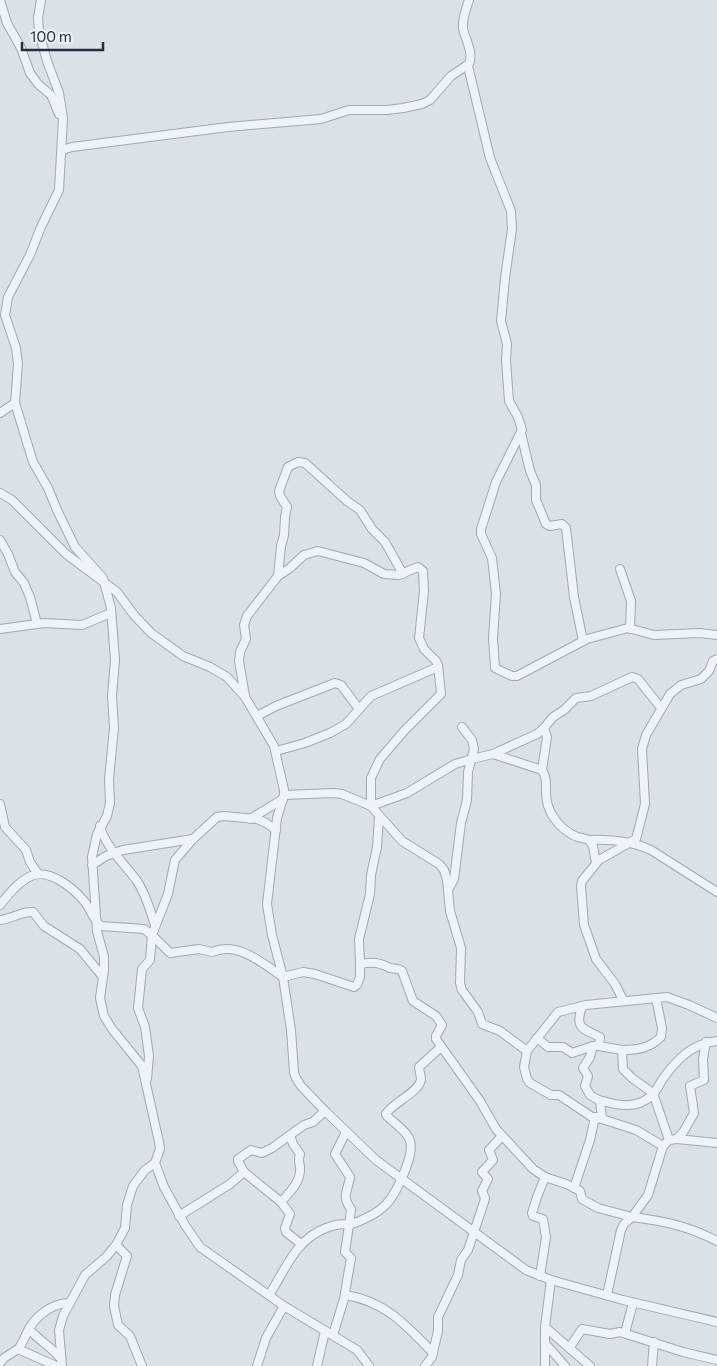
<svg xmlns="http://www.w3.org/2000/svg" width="717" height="1366" font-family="Commissioner,sans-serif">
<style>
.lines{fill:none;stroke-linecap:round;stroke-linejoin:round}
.minor-casing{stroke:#a1a8b1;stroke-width:10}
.minor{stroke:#eff2f6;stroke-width:8}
</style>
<rect width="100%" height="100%" fill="#dce1e7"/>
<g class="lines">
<defs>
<g id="minor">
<path d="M 0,0 L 7,23 L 21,48 L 30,73 L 38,84 L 51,95 L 59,114"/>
<path d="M 41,0 L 38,18 L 39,32 L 47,61 L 59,93 L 63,118 L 59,190 L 41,227 L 30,255 L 8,297 L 5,315 L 16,348 L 18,364 L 15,403 L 33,462 L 48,488 L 57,510 L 75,547 L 103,578 L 111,608 L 115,660 L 112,696 L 114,728 L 109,779 L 110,803 L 107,816 L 97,834 L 92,857 L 97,931 L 104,957 L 104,970 L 100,998 L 104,1016 L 112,1029 L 142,1066 L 159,1142 L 160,1149 L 155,1163 L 164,1187 L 185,1225 L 200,1247 L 284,1306 L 357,1350 L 369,1366"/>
<path d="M 468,66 L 490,158 L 511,211 L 512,229 L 505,278 L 501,321 L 507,344 L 506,360 L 509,401 L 518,417 L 522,430 L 496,482 L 481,529 L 481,534 L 492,558 L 496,594 L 493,638 L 495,668 L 512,676 L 517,676 L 587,639 L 628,628 L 654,635 L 700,633 L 717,635"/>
<path d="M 62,150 L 72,147 L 228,127 L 321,119 L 349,110 L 387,110 L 403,108 L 422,104 L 430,100 L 451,76 L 469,64 C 474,52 465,40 463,28 C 462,19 466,9 469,0"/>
<path d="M 0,413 L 15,403"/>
<path d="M 521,433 L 530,471 L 536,485 L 536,500 L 546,524 L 550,526 L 562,524 L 566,528 L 574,597 L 583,641"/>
<path d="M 0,493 L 12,500 L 66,554 L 117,592 L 134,615 L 151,633 L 183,656 L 210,667 L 227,677 L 245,697 L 274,746 L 284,790 L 284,795 L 277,818 L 267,904 L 272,935 L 283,977 L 291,1030 L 294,1072 L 296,1078 L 301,1086 L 325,1111 L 376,1160 L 526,1270 L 551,1280 L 623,1300 L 717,1322"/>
<path d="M 0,540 L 8,554 L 15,572 L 24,583 L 30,597 L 37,624"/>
<path d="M 620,569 L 631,601 L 630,629"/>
<path d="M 278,576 L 290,568 L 304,555 L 318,551 L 364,563 L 384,574 L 399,575 L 418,567 L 423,571 L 424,591 L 419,638 L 424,649 L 436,661 L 438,665 L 441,694 L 404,731 L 380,759 L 371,778 L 371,806 L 407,793 L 455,764 L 472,759 L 493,754 L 542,770 C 547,778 546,784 546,793 C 546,811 558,827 573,835 C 578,838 584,838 589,840 L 593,846 L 596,863"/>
<path d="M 0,629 L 44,623 L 82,625 L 111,613"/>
<path d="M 245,696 L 239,661 L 240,652 L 246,639 L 244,625 L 247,616 L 278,576 L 281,546 L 284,535 L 285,517 L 287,507 L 280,496 L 279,491 L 288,467 L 298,462 L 305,463 L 347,501 L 360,510 L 372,529 L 385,542 L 403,574"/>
<path d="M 257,716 L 276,706 L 335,683 L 341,685 L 359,709"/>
<path d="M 276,751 L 305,743 L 330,733 L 346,724 L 371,696 L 438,667"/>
<path d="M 493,754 L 537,734 L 544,728 L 553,717 L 564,710 L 576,698 L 591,696 L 632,677 L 638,679 L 661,708"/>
<path d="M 542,770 L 547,737 L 544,728"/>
<path d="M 284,795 L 334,793 L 342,794 L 371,806 L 402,841 L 439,864 L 444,870 L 447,880 L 450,911 L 461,948 L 460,983 L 462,990 L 478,1012 L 482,1024 L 500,1031 L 527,1051 L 558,1012 L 586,1005 L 667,997 L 689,1005 L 717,1018"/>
<path d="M 0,804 L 5,827 L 26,850 L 30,862 L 38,874"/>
<path d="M 250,819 L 283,799"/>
<path d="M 100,826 C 106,848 124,863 137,881 C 146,894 150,910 155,925"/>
<path d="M 589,840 C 610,839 632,841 651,850 L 717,892"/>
<path d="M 92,865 L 106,856 L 123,850 L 193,839"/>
<path d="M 448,890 L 454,879 L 461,823 L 467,800 L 468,772 L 474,749 L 472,740 L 462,727"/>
<path d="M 0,905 C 8,895 18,882 31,876 C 49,868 73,888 84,901 C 91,909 93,920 101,926 L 144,929 L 152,935 L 170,953 L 199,949 L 212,952 C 238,941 262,963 283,977 L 303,972 L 315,974 L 354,987 L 357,985 L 360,977 L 360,964 L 359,939 L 370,894 L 371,875 L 377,847 L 379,816"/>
<path d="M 0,920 C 12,919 21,911 33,912 L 44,926 L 80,949 L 103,977"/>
<path d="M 360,964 C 374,962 378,962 390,968 C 394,969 398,968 402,971 L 413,1001 L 436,1016 L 442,1025 L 436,1036 L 436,1039 L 480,1101 L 496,1129 L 533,1169 L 545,1177 L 537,1197 L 532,1213 L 533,1216 L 543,1219 L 546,1237 L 540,1276"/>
<path d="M 623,1000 L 615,984 L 596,959 L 584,925 L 581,886 L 582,881 L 599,860 L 636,839 L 645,804 L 642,749 L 646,735 L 670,694 L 681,685 L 701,679 L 709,671 L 713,661 L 717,659"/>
<path d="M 582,1006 C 575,1028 581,1028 600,1037 L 599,1046 L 622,1050 L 623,1069 L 632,1078 L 653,1093 L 669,1140"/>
<path d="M 537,1038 L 548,1047 L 563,1047 L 572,1053 L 593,1046"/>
<path d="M 599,1046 L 593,1046 L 590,1057 L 583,1068 L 588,1076 L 585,1086 L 590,1095 L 600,1101 L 602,1119 L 636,1130 L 663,1146"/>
<path d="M 622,1050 C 638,1050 650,1048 661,1037 L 662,1028 L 656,998"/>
<path d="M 527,1051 L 524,1067 L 527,1079 L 530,1083 L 551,1095 L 559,1095 L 592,1117 L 602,1119"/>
<path d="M 147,1079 L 149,1056 L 145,1027 L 138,1008 L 142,969 L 150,960 L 152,935 L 168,894 L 175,860 L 193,839 L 217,817 L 224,816 L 257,819 L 266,823 L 276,830"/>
<path d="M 599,1100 C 616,1105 636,1110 651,1096 C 656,1092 659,1085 662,1080 C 676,1060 691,1044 717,1041"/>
<path d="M 677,1139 L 717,1143"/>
<path d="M 244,1172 L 238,1161 L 238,1159 L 251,1150 L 262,1153 L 272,1148 L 290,1135"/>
<path d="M 545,1177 L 569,1185 L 580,1191 L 582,1199 L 598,1208 L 632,1217 L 648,1195 L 663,1146 L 669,1140 L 677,1139 L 684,1131 L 694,1113 L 690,1086 L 704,1080 L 703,1059 L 706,1042"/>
<path d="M 574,1188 L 590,1140 L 595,1117"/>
<path d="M 281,1202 L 290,1214 L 285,1228 L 286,1232 L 301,1244"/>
<path d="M 179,1216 L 230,1184 L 244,1172 L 281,1202 C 289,1193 300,1183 300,1170 C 301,1163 297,1164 300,1154 L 293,1144 L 290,1135 L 304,1125 L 313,1122 L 325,1111"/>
<path d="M 116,1245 L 127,1256 L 115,1295 L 114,1306 L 118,1325 L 130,1336 L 142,1366"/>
<path d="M 269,1295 C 286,1269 295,1240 326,1228 C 335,1225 340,1223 349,1225 L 351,1209 C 341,1196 348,1191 350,1177 L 335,1154 L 346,1132"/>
<path d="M 345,1295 C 385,1301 406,1325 433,1353"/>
<path d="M 607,1295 L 621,1230 L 624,1224 L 632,1217 C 664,1221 688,1226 717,1241"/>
<path d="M 545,1327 L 590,1366"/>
<path d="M 29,1329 C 38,1340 52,1347 60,1358"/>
<path d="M 625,1333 L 633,1303"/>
<path d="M 333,1335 L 344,1299 L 351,1258 L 345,1252 L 349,1225 C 384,1213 393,1202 406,1168 C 409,1160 413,1146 409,1138 C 404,1129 394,1123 387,1116 L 386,1114 C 392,1103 420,1092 421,1079 C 421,1075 419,1071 419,1067 L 441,1047"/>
<path d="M 545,1343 L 565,1366"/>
<path d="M 570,1347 L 582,1329 L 610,1334 L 620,1332 L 683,1352 L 717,1360"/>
<path d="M 18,1349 C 24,1342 26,1332 32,1324 C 40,1313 56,1302 70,1303"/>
<path d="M 0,1363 L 4,1358 L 18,1349 L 56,1366"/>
<path d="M 62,1366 L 59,1330 L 63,1316 L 85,1275 L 106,1257 L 116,1245 L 125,1228 L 127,1205 L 133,1186 L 145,1170 L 155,1163"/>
<path d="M 257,1366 L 266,1338 L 284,1306"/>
<path d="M 317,1366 L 325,1331"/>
<path d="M 425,1366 L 432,1357 L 438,1331 L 438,1317 L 458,1275 L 461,1260 L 468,1250 L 484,1202 L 485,1198 L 482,1191 L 488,1179 L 482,1172 L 493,1160 L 489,1150 L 502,1136"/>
<path d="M 545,1366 L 545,1327 L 551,1280"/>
<path d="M 652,1366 L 654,1342"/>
</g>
</defs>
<use href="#minor" class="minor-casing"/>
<use href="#minor" class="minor"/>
</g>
<path d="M22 42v8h81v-8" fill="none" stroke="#252f3f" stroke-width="2.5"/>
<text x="30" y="42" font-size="15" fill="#252f3f" stroke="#ebf0f5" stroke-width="4" paint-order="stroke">100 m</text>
</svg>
